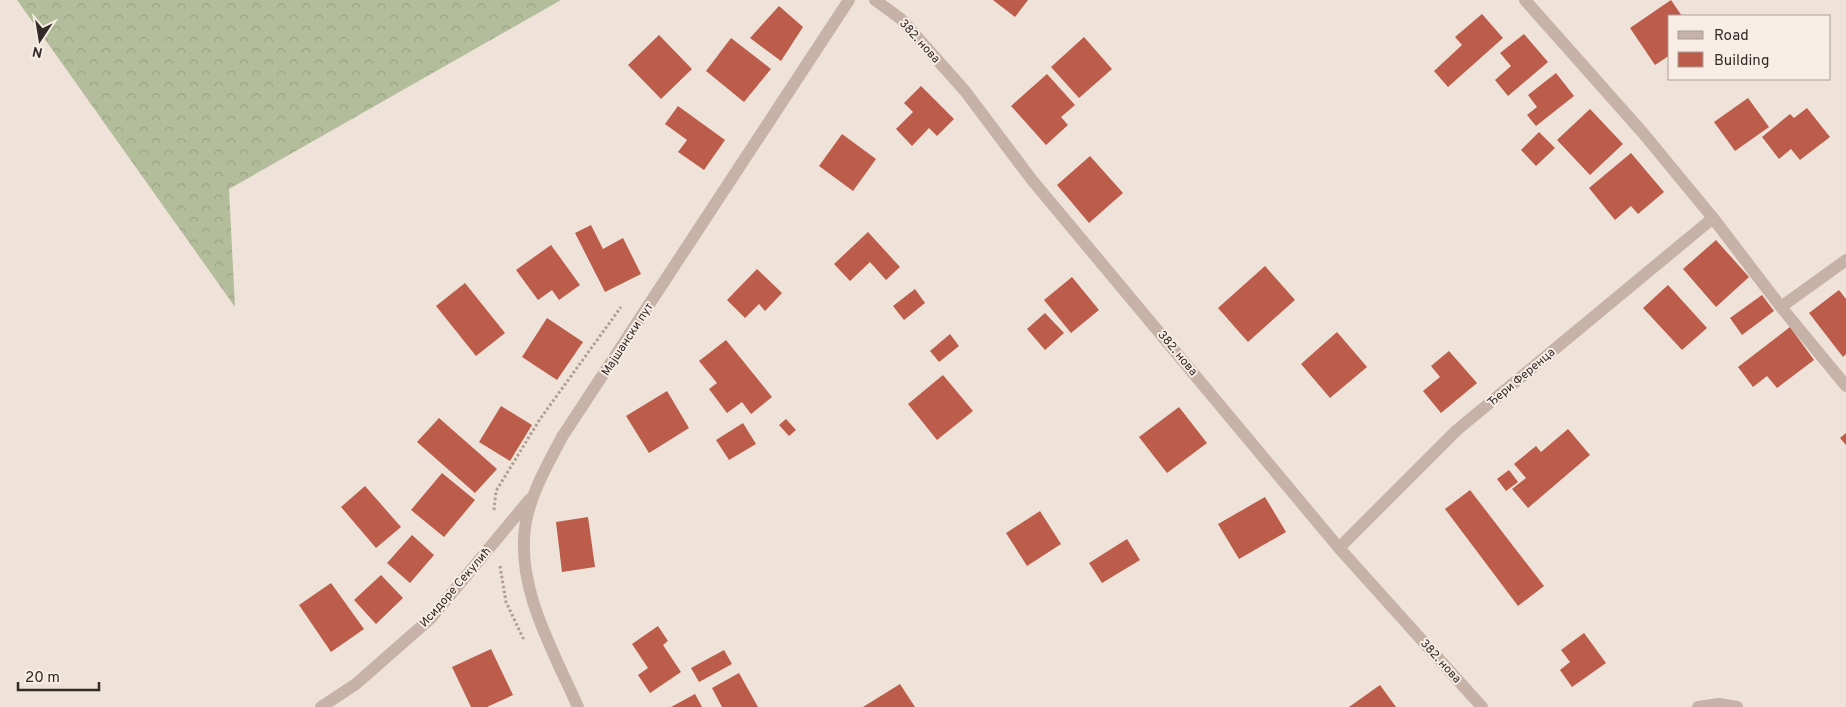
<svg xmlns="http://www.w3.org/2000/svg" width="1846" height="707" font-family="Overpass,sans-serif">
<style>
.forest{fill:url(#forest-crowns)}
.building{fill:#bc5c4a}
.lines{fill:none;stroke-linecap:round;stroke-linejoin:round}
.path{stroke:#b19c91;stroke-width:3;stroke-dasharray:2.5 2.5;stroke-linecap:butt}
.minor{stroke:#c6b2a6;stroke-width:12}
.labels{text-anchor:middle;stroke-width:4;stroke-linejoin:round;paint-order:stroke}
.street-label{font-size:12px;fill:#332927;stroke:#f7ede5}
</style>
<defs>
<pattern id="forest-crowns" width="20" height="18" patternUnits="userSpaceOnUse" patternTransform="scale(1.25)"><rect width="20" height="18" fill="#b4bd9b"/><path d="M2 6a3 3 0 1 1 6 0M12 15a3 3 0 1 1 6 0" fill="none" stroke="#9ba286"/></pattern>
</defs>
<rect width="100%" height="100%" fill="#efe3d9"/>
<path class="forest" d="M 17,0 L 561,0 L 229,189 L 235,307 Z"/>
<g class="building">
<path d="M 993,0 L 1028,0 L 1015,17 Z"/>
<path d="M 1671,0 L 1682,16 L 1670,16 L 1670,55 L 1655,65 L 1630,28 Z"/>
<path d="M 779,6 L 803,27 L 781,61 L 750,38 Z"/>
<path d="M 1482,14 L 1503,38 L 1448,87 L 1434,71 L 1462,45 L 1455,37 Z"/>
<path d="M 1524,34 L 1548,62 L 1508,96 L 1495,80 L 1511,66 L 1500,53 Z"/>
<path d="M 659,35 L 692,69 L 661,99 L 628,65 Z"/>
<path d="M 1084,37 L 1112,69 L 1079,98 L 1051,67 Z"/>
<path d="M 731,38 L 771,69 L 744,102 L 706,71 Z"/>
<path d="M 1556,73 L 1574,96 L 1536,126 L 1527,115 L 1537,107 L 1528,95 Z"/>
<path d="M 1047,74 L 1075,105 L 1061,117 L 1068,125 L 1046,145 L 1011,106 Z"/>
<path d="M 921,86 L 954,119 L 937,136 L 929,128 L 912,146 L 896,129 L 913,112 L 904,103 Z"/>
<path d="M 1748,98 L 1769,127 L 1735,151 L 1714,122 Z"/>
<path d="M 678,106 L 725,140 L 704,170 L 678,152 L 687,140 L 665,124 Z"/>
<path d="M 1807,108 L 1830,137 L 1800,160 L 1791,149 L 1779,159 L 1762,137 L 1790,114 L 1794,118 Z"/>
<path d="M 1590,109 L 1623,144 L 1590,175 L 1557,140 Z"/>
<path d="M 1539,132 L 1555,148 L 1536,166 L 1521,150 Z"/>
<path d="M 842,134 L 876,159 L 853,191 L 819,166 Z"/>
<path d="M 1631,153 L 1664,192 L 1638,214 L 1631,206 L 1615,220 L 1589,188 Z"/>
<path d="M 1090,156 L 1123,193 L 1089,223 L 1057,185 Z"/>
<path d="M 591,225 L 603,249 L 623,238 L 641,274 L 605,292 L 575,233 Z"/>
<path d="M 868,232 L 900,267 L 886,280 L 870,262 L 850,281 L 834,264 Z"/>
<path d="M 1716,240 L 1749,277 L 1716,307 L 1683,269 Z"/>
<path d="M 551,245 L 580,285 L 559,300 L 552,290 L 538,300 L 516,270 Z"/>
<path d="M 1265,266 L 1295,300 L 1248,342 L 1218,308 Z"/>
<path d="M 757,269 L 782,293 L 765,311 L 759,304 L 745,318 L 727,300 Z"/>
<path d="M 1072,277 L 1099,310 L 1071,333 L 1044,300 Z"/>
<path d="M 465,283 L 505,333 L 476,356 L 436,306 Z"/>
<path d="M 1668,285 L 1707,328 L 1682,350 L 1643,308 Z"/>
<path d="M 915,289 L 925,303 L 904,320 L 893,306 Z"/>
<path d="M 1839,290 L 1846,299 L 1846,354 L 1843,357 L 1809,313 Z"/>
<path d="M 1762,295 L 1774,311 L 1742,335 L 1730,318 Z"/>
<path d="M 1045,313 L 1064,333 L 1045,350 L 1027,329 Z"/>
<path d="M 547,318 L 583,342 L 557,380 L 522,357 Z"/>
<path d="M 1790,327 L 1814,360 L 1777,388 L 1767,376 L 1753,387 L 1738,367 Z"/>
<path d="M 1337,332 L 1367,367 L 1330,398 L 1301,364 Z"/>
<path d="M 950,334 L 959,346 L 939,362 L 930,351 Z"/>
<path d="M 726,340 L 772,397 L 751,414 L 742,402 L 727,413 L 709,389 L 717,383 L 699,361 Z"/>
<path d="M 1449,351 L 1477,383 L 1441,413 L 1423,391 L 1440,377 L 1431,366 Z"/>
<path d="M 943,375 L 973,411 L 937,440 L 908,404 Z"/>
<path d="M 667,391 L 689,428 L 649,453 L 626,416 Z"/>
<path d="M 501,406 L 532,425 L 510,461 L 479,442 Z"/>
<path d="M 1179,407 L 1207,443 L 1167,473 L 1139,437 Z"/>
<path d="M 439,418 L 497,469 L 475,493 L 417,442 Z"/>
<path d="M 786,419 L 796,430 L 789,436 L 779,425 Z"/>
<path d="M 743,423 L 756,444 L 729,460 L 716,440 Z"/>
<path d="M 1568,429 L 1590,455 L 1528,508 L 1512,489 L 1526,478 L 1514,464 L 1536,446 L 1541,452 Z"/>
<path d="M 1846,433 L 1846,445 L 1840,438 Z"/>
<path d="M 1509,470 L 1518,482 L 1506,491 L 1497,479 Z"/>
<path d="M 442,473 L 475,500 L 444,537 L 411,510 Z"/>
<path d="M 365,486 L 401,527 L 376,548 L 341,507 Z"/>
<path d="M 1470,490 L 1544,586 L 1518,606 L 1445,509 Z"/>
<path d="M 1265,497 L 1286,532 L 1239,559 L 1218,524 Z"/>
<path d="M 1040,511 L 1061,544 L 1027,566 L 1006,533 Z"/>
<path d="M 588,517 L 595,567 L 562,572 L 556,522 Z"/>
<path d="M 412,535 L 434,555 L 410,583 L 387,563 Z"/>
<path d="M 1127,539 L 1140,560 L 1102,583 L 1089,563 Z"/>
<path d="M 381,575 L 403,598 L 376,624 L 354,600 Z"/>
<path d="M 331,583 L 364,629 L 331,652 L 299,605 Z"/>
<path d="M 658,626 L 668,641 L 663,645 L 681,672 L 650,693 L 638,675 L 648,668 L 632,644 Z"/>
<path d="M 1584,633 L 1606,663 L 1572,687 L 1560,670 L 1570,662 L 1561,650 Z"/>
<path d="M 491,649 L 513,695 L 487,707 L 471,707 L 452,667 Z"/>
<path d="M 724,650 L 732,664 L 699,682 L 691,668 Z"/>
<path d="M 739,673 L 758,707 L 722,707 L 712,688 Z"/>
<path d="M 900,684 L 915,707 L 863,707 Z"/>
<path d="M 1380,685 L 1396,707 L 1349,707 Z"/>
<path d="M 695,694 L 702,707 L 671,707 Z"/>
</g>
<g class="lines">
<g class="path">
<path d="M 494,510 L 496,491 L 540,419 L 621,307"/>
<path d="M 500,566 L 506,602 L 524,640"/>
</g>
<g class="minor">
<path d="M 875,0 L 901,19 L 965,91 L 1032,180 L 1339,548 L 1482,707"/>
<path d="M 1525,0 L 1643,133 L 1713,218 L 1781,307 L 1846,386"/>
<path d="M 1781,307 L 1846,260"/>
<path d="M 1339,548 L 1457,430 L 1713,218"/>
<path d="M 321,707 L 356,684 L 431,618 L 530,499"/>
<path d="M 578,707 C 553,650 514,585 526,521 C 532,491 548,464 562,437 L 849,0"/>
<path d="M 1698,707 L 1719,704 L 1737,707"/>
</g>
</g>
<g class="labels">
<g class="street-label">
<text transform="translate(920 41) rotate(48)" y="4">382. нова</text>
<text transform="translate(627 339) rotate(-57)" y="4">Мајшански пут</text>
<text transform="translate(1178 353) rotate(50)" y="4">382. нова</text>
<text transform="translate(1521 377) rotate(-40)" y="4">Ђери Ференца</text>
<text transform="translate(455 587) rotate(-49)" y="4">Исидоре Секулић</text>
<text transform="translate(1441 661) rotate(48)" y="4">382. нова</text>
</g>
</g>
<rect x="1668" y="15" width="162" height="65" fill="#f7ede5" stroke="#a99f99"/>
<rect x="1678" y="31" width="25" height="8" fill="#c6b2a6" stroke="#a99f99"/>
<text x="1714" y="40" font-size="15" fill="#332927">Road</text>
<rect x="1678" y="52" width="25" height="15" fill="#bc5c4a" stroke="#a99f99"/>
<text x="1714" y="65" font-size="15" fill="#332927">Building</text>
<g transform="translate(40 40) rotate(192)" stroke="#f7ede5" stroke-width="4" paint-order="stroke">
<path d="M0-4L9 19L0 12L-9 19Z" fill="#332927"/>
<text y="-8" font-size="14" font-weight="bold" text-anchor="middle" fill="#332927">N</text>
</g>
<path d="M18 682v8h81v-8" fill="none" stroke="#332927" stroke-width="2.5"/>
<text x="25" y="682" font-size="15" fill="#332927" stroke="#f7ede5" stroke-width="4" paint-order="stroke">20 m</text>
</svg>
